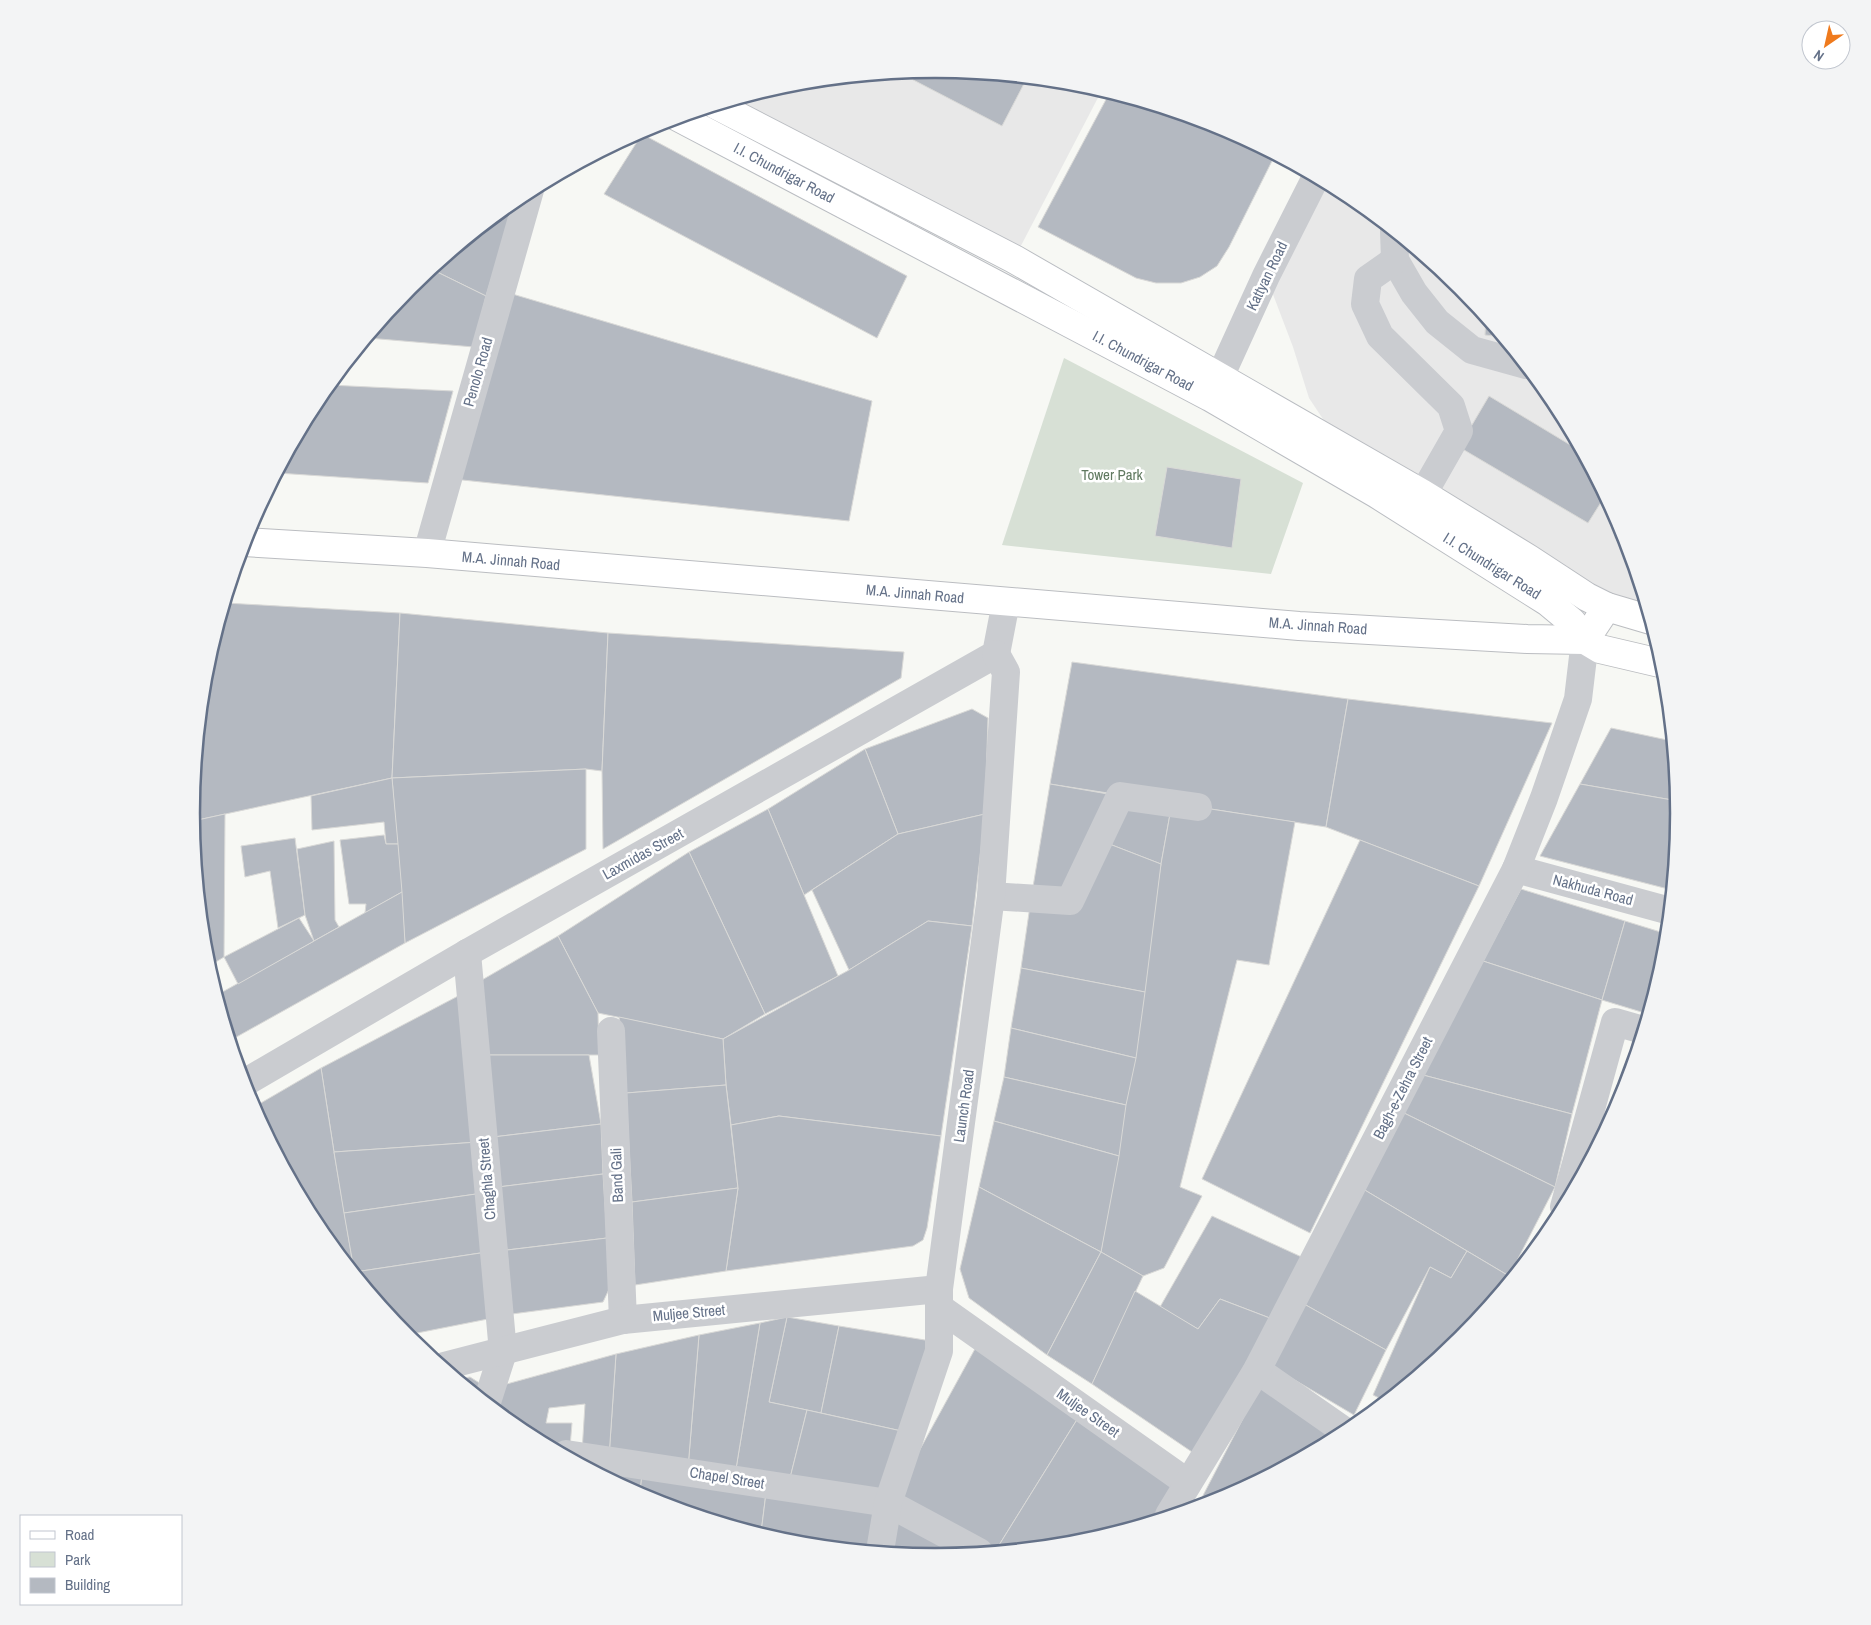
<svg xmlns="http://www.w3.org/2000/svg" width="1871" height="1625" font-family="'Archivo Narrow',sans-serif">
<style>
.built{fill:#e8e8e8}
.green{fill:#d7e0d5}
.building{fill:#b4b9c1;stroke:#d9d9d7}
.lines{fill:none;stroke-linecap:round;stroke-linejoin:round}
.major-casing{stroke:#babdc2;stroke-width:30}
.highway-casing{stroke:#bbbdc1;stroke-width:30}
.minor{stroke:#caccd0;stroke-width:28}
.major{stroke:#fff;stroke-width:28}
.highway{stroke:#fff;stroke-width:28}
.labels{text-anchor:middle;stroke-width:5;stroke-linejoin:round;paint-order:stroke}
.street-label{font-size:15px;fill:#647188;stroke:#fff}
.park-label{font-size:15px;fill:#607960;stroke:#fff}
.rim{fill:none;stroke:#647188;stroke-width:2.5}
</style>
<rect width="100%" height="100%" fill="#f7f8f4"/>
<g class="built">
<path d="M 935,69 L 1081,83 L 1102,90 L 1014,259 L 716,105 L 791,83 Z"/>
<path d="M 1322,180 L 1349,194 L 1462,287 L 1554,400 L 1623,528 L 1646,606 L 1622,602 L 1331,431 L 1309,398 L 1293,347 L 1266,276 Z"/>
</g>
<path class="green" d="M 1064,358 L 1303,483 L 1271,574 L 1002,545 Z"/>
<g class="building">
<path d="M 936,69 L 1027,78 L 1002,126 L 898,72 Z"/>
<path d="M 1110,92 L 1220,125 L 1275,155 L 1229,247 L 1217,266 L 1200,277 L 1181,283 L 1156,283 L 1136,278 L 1038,227 Z"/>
<path d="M 642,134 L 907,276 L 877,338 L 604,194 Z"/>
<path d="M 517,198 L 486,296 L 431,269 Z"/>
<path d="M 431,269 L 486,296 L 474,347 L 368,338 L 410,286 Z"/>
<path d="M 509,293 L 872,401 L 849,521 L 453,479 Z"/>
<path d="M 1486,316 L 1503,337 L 1485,335 Z"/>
<path d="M 329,385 L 453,391 L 428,483 L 277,473 L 317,399 Z"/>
<path d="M 1489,396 L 1582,452 L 1605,496 L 1588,523 L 1459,447 Z"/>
<path d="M 1167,467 L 1241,479 L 1232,548 L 1155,536 Z"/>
<path d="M 1618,520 L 1623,528 L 1626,540 L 1615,538 Z"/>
<path d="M 226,603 L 400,613 L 392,778 L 193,821 L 192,812 L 206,667 Z"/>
<path d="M 400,613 L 608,633 L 602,771 L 586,769 L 392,778 Z"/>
<path d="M 608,633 L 904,652 L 901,678 L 603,849 L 602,771 Z"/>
<path d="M 1072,662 L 1348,699 L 1326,827 L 1050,784 Z"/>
<path d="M 1348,699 L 1552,723 L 1479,886 L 1326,827 Z"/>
<path d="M 972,709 L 988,718 L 985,814 L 898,834 L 865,749 Z"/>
<path d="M 1611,728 L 1672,741 L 1678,801 L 1580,784 Z"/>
<path d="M 865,749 L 898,834 L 804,895 L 768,809 Z"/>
<path d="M 586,769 L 586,849 L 405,943 L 392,778 Z"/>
<path d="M 392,778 L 398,844 L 386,844 L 384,822 L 312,830 L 311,796 Z"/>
<path d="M 1050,784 L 1108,794 L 1064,890 L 1031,899 Z"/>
<path d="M 1580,784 L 1678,801 L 1679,813 L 1672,890 L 1540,856 Z"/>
<path d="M 1120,796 L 1172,803 L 1161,864 L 1099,840 Z"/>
<path d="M 1172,803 L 1295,822 L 1269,965 L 1237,960 L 1180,1187 L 1202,1196 L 1164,1268 L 1143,1276 L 1101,1252 L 1161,864 Z"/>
<path d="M 768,809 L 838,976 L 765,1014 L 689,852 Z"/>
<path d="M 225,814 L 224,957 L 209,966 L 206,957 L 193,821 Z"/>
<path d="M 985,814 L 972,926 L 928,921 L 849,970 L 812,890 L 898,834 Z"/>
<path d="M 384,835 L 386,844 L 398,844 L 402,892 L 365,913 L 366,904 L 349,904 L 340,840 Z"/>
<path d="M 295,838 L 305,915 L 278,928 L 270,871 L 245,877 L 241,846 Z"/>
<path d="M 1099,840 L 1161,864 L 1145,992 L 1021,968 L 1031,899 L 1070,901 Z"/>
<path d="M 1360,840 L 1479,886 L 1310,1233 L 1202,1179 Z"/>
<path d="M 334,841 L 335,920 L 339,927 L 314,941 L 305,915 L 297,849 Z"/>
<path d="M 689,852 L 765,1014 L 723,1039 L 598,1013 L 558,936 Z"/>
<path d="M 1521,889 L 1625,921 L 1602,1000 L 1483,961 Z"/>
<path d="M 402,892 L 405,943 L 231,1040 L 217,995 Z"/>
<path d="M 299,918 L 314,941 L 238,984 L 224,957 Z"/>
<path d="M 928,921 L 972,926 L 941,1136 L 779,1116 L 731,1125 L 726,1085 L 723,1039 L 849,970 Z"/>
<path d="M 1625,921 L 1667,934 L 1665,958 L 1648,1014 L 1602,1000 Z"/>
<path d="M 558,936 L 598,1013 L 599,1055 L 483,1055 L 475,984 Z"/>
<path d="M 1483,961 L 1602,1000 L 1572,1114 L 1423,1075 Z"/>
<path d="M 1021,968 L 1145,992 L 1136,1058 L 1011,1028 Z"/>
<path d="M 460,995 L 478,1142 L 334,1152 L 321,1068 Z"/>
<path d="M 619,1017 L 723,1039 L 726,1085 L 626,1093 Z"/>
<path d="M 1011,1028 L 1136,1058 L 1126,1105 L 1004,1077 Z"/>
<path d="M 483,1055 L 589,1055 L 601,1124 L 493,1137 Z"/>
<path d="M 321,1068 L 334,1152 L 354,1270 L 317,1225 L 254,1107 Z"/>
<path d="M 1423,1075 L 1572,1114 L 1555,1187 L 1404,1113 Z"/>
<path d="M 1004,1077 L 1126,1105 L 1119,1156 L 994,1121 Z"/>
<path d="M 726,1085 L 738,1188 L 632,1202 L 626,1093 Z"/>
<path d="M 1404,1113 L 1555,1187 L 1509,1276 L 1363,1189 Z"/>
<path d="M 779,1116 L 941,1136 L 927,1228 L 923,1240 L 913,1246 L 726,1271 L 738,1188 L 731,1125 Z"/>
<path d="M 994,1121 L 1119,1156 L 1101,1252 L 979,1187 Z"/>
<path d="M 601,1124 L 603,1174 L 498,1187 L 493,1137 Z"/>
<path d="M 478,1142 L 483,1193 L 344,1213 L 334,1152 Z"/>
<path d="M 603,1174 L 607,1238 L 507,1250 L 498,1187 Z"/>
<path d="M 979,1187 L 1101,1252 L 1047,1355 L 969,1298 L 960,1269 Z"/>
<path d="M 738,1188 L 726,1271 L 635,1285 L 632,1202 Z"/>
<path d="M 1363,1189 L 1467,1251 L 1451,1278 L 1430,1267 L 1386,1350 L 1304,1304 Z"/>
<path d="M 483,1193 L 487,1252 L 355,1272 L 354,1270 L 344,1213 Z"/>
<path d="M 1212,1216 L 1306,1259 L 1275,1320 L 1220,1299 L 1198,1329 L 1160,1307 Z"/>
<path d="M 607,1238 L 611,1285 L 603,1302 L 512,1314 L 507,1250 Z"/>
<path d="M 1467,1251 L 1509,1276 L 1505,1285 L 1461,1339 L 1385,1401 L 1373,1395 L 1430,1267 L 1451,1278 Z"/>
<path d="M 487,1252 L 493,1318 L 407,1335 L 355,1272 Z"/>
<path d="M 1101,1252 L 1143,1276 L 1092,1384 L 1047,1355 Z"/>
<path d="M 1135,1291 L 1198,1329 L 1220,1299 L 1275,1320 L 1195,1454 L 1092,1384 Z"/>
<path d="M 1304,1304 L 1386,1350 L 1354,1415 L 1271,1366 Z"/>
<path d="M 787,1317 L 839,1326 L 821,1413 L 769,1402 Z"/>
<path d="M 787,1317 L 769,1402 L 807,1410 L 789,1482 L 735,1475 L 760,1323 Z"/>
<path d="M 760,1323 L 735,1475 L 688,1468 L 699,1335 Z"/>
<path d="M 839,1326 L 931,1341 L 906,1432 L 821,1413 Z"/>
<path d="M 699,1335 L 688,1468 L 609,1457 L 616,1354 Z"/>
<path d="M 976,1347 L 1078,1418 L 996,1550 L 895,1495 Z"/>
<path d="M 616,1354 L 609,1457 L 582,1452 L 585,1404 L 549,1408 L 546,1423 L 572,1423 L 570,1447 L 549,1445 L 522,1431 L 496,1409 L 503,1385 Z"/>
<path d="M 470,1377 L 481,1384 L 478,1394 L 459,1379 Z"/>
<path d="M 1262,1382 L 1335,1431 L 1330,1441 L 1220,1500 L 1197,1507 Z"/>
<path d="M 807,1410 L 906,1432 L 889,1496 L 789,1482 Z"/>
<path d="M 1078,1418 L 1174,1485 L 1153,1520 L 1080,1542 L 996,1550 Z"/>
<path d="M 593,1469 L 642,1474 L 640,1494 Z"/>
<path d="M 642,1474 L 766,1493 L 761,1533 L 651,1500 L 640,1494 Z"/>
<path d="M 766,1493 L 876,1509 L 872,1550 L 790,1542 L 761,1533 Z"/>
<path d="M 897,1511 L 973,1553 L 935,1556 L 891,1552 Z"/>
</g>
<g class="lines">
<defs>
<g id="major">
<path d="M 716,105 L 1014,259 L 1423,494 L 1529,559 L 1587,597 L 1607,607"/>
<path d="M 678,117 L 1210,397 L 1377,494 L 1548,602 L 1572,622 L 1585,640"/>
</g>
<g id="highway">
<path d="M 244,542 L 427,553 L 1299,626 L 1527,639 L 1585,640 L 1600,649 L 1664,664"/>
<path d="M 1585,640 L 1607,607 L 1651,620"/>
</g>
</defs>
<use href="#major" class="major-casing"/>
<use href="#highway" class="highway-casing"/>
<g class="minor">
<path d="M 1394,231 L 1395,260 L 1414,293 L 1437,322 L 1472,350 L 1526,365"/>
<path d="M 1395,260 L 1368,279 L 1365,304 L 1380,336 L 1451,406 L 1459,431 L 1423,494"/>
<path d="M 1220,377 L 1266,276 L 1316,177"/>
<path d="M 427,553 L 530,190"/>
<path d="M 1516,869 L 1670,911"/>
<path d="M 991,896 L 1070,901 L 1120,796 L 1198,807"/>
<path d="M 467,953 L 503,1352 L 487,1402"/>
<path d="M 611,1031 L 623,1320"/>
<path d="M 244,1083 L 467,953 L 996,654 L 1006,602"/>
<path d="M 1564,1207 L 1615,1022 L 1643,1030"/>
<path d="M 940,1308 L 1188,1483"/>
<path d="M 444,1366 L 623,1320 L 939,1289"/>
<path d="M 1257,1370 L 1346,1432"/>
<path d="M 566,1454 L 888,1503 L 979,1552"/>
<path d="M 1169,1515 L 1257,1370 L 1516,869 L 1544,798 L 1578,699 L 1585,640"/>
<path d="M 880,1551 L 888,1503 L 939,1351 L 939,1289 L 991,896 L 1006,672 L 996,654"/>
</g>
<use href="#major" class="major"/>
<use href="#highway" class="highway"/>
</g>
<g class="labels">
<g class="street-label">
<text transform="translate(784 173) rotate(28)" y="5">I.I. Chundrigar Road</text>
<text transform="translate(1267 276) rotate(-64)" y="5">Kattyan Road</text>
<text transform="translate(1143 361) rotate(28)" y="5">I.I. Chundrigar Road</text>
<text transform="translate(478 372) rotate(-74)" y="5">Penolo Road</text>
<text transform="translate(511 561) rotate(5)" y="5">M.A. Jinnah Road</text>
<text transform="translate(1492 566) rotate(32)" y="5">I.I. Chundrigar Road</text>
<text transform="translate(915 594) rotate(5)" y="5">M.A. Jinnah Road</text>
<text transform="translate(1318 626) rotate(4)" y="5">M.A. Jinnah Road</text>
<text transform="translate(643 854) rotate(-29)" y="5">Laxmidas Street</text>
<text transform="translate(1593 890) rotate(15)" y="5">Nakhuda Road</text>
<text transform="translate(1403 1088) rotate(-63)" y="5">Bagh-e-Zehra Street</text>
<text transform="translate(964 1106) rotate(-82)" y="5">Launch Road</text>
<text transform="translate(617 1175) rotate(-92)" y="5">Band Gali</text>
<text transform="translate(487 1179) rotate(-95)" y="5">Chaghla Street</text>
<text transform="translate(689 1313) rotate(-5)" y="5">Muljee Street</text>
<text transform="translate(1088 1413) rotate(35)" y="5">Muljee Street</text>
<text transform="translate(727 1478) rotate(9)" y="5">Chapel Street</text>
</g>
<g class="park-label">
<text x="1112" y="480">Tower Park</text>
</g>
</g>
<path d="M0 0H1871V1625H0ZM200 813a735 735 0 1 1 1470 0a735 735 0 1 1-1470 0Z" fill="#f3f4f5" fill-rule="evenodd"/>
<path class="rim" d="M200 813a735 735 0 1 1 1470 0a735 735 0 1 1-1470 0Z"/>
<rect x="20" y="1515" width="162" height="90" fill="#ffffff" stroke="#c1c6cf"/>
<rect x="30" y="1531" width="25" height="8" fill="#ffffff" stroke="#c1c6cf"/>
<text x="65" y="1540" font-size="15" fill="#647188">Road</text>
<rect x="30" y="1552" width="25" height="15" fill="#d7e0d5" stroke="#c1c6cf"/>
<text x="65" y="1565" font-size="15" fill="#647188">Park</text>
<rect x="30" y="1578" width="25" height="15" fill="#b4b9c1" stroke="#c1c6cf"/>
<text x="65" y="1590" font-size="15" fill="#647188">Building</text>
<g transform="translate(1826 45) rotate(214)"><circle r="24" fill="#ffffff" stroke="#c1c6cf"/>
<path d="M0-4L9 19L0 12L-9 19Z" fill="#ef7a1d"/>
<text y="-8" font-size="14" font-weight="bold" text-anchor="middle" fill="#647188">N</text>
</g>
</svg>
